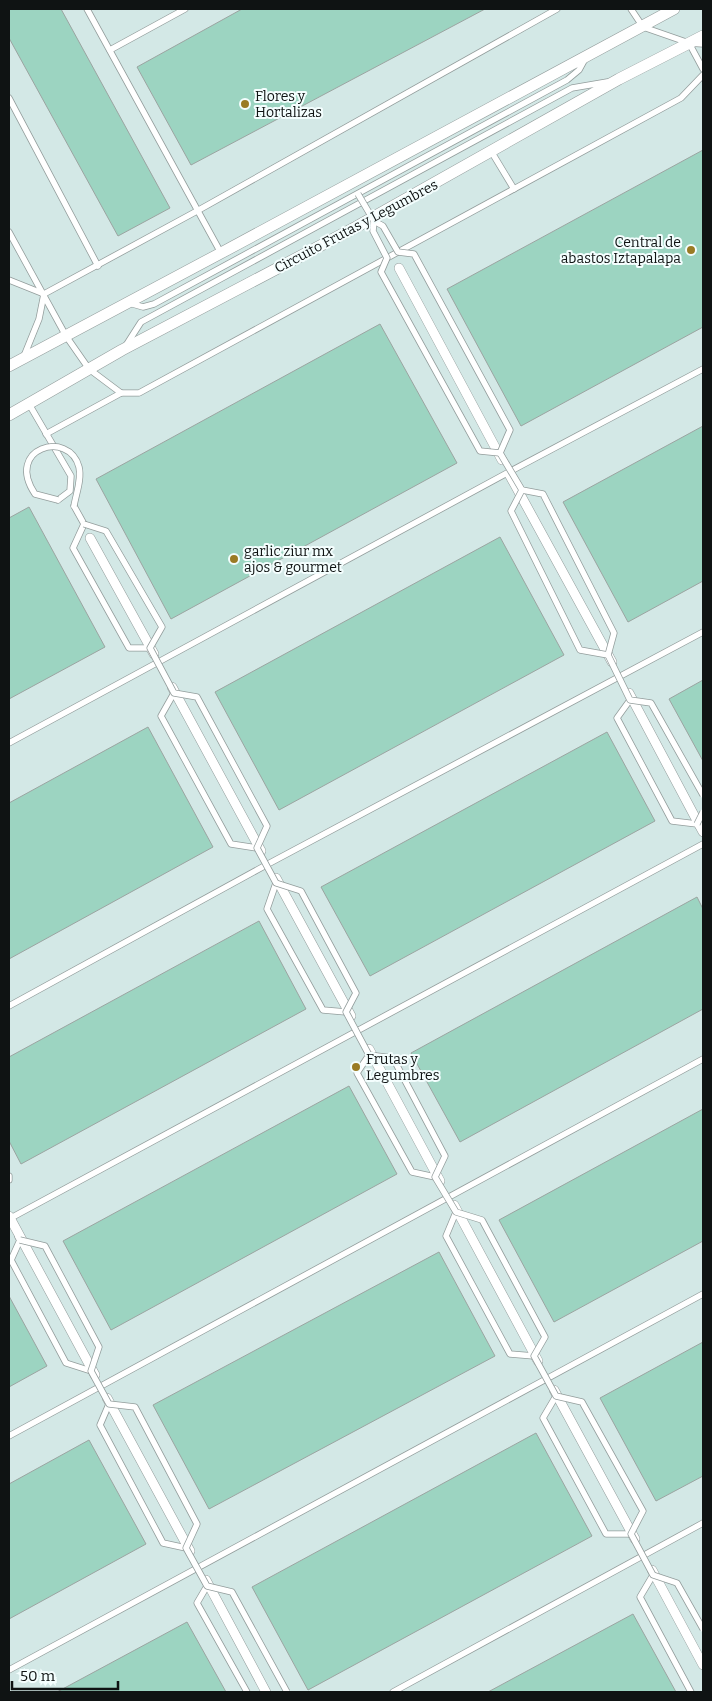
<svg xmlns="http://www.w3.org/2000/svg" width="712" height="1701" font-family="Bitter,serif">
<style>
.built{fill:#d3e8e6}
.building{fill:#9cd4c1;stroke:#9ba4a1}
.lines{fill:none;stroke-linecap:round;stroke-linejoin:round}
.service-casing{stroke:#939d9c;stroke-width:7}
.pedestrian-casing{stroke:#939d9c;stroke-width:10}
.minor-casing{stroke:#939d9c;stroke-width:12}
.service{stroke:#fff;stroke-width:5.5}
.pedestrian{stroke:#fff;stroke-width:9}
.minor{stroke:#fff;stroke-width:11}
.service-bridge-casing{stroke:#939d9c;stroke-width:7;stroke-linecap:butt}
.service-bridge{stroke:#fff;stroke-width:5.5}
.poi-dot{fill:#9a7b24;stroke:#f4fefe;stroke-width:2}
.labels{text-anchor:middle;stroke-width:4;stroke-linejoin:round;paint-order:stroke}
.poi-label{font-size:14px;fill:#0f1313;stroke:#f4fefe;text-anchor:start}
.street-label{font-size:14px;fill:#0f1313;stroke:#f4fefe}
</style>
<rect width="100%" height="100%" fill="#e6f1f0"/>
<rect class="built" x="9" y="9" width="694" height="1683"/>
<g class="building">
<path d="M 9,9 L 61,9 L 170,208 L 118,236 L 9,38 Z"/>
<path d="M 242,9 L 485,9 L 191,165 L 137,67 Z"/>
<path d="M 703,150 L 703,327 L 521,426 L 447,289 Z"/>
<path d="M 380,324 L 457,463 L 171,619 L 96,479 Z"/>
<path d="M 703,426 L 703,581 L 628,622 L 563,502 Z"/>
<path d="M 29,507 L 105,647 L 9,699 L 9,518 Z"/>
<path d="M 500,537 L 564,655 L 279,810 L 215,692 Z"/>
<path d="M 703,680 L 703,761 L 669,699 Z"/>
<path d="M 148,727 L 213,847 L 9,959 L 9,803 Z"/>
<path d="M 607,732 L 655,821 L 370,976 L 321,887 Z"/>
<path d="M 697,897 L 703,909 L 703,1009 L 460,1142 L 411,1053 Z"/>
<path d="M 259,921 L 306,1009 L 21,1164 L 9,1141 L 9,1057 Z"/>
<path d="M 349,1086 L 397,1174 L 111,1330 L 63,1241 Z"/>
<path d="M 703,1109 L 703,1241 L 554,1322 L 499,1220 Z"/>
<path d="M 439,1252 L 495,1356 L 209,1509 L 153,1405 Z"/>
<path d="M 9,1296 L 47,1366 L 9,1387 Z"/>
<path d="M 703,1342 L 703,1476 L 656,1501 L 600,1398 Z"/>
<path d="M 536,1433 L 592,1536 L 308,1690 L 252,1587 Z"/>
<path d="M 89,1440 L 146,1544 L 9,1619 L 9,1484 Z"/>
<path d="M 633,1614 L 676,1692 L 488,1692 Z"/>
<path d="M 187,1622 L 226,1692 L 57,1692 Z"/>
</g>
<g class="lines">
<defs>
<g id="service">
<path d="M 87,9 L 221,253"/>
<path d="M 631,9 L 643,27 L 689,43 L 703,44"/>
<path d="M 689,43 L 703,69"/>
<path d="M 110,50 L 185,9"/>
<path d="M 9,98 L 98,266"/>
<path d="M 491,151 L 514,189"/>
<path d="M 9,232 L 66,336 L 89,369 L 121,393 L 139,393 L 681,98 L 703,75"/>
<path d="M 9,280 L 44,294 L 197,211 L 557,9"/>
<path d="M 129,303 L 143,307 L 154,304 L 567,80 L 579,70 L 585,59"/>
<path d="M 125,347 L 141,322 L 572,88 L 607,82"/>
<path d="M 24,356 L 39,319 L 44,294"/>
<path d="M 29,404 L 71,476 L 70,491 L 58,500"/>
<path d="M 46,434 L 121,393"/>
<path d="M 74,506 L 84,524 L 73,548 L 129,648 L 150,648"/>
<path d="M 174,693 L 161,716 L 231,844 L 257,848"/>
<path d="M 630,700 L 617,718 L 672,821 L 697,824 L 698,826"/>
<path d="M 9,743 L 509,472 L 703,369"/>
<path d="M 276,883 L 267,909 L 323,1010 L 346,1012"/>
<path d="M 9,1006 L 268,864 L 703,632"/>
<path d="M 369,1055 L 357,1073 L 412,1172 L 435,1177"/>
<path d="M 9,1176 L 9,1180"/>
<path d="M 456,1212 L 446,1236 L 510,1354 L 534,1356"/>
<path d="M 9,1219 L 703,844"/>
<path d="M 18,1237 L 20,1240 L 11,1260 L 66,1363 L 91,1371"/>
<path d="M 556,1396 L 543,1418 L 606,1534 L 631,1534"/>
<path d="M 109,1404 L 100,1425 L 163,1543 L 186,1548"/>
<path d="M 9,1436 L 703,1059"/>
<path d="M 653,1575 L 640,1597 L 691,1692"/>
<path d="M 207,1586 L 197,1603 L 247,1692"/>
<path d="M 9,1670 L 703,1294"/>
<path d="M 393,1692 L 703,1523"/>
</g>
<g id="pedestrian">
<path d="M 399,268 L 502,460"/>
<path d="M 509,474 L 612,662"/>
<path d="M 90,538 L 154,654"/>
<path d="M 172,687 L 261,851"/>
<path d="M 629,693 L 703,832"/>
<path d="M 276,878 L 351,1016"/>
<path d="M 369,1049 L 440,1181"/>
<path d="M 454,1205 L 538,1361"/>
<path d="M 9,1216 L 95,1375"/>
<path d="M 554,1390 L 635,1539"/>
<path d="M 107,1398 L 190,1551"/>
<path d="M 652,1570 L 703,1665"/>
<path d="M 206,1580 L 266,1692"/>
</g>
<g id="minor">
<path d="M 9,366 L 221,253 L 674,9"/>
<path d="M 9,415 L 122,350 L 356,227 L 619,79 L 703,36"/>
</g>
</defs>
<use href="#service" class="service-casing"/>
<use href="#pedestrian" class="pedestrian-casing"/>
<use href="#minor" class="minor-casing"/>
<use href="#service" class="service"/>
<use href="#pedestrian" class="pedestrian"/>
<use href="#minor" class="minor"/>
<defs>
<g id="service-bridge">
<path d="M 358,194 L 374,221 L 383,226 L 398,252 L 414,254 L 510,430 L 500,453"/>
<path d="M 374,221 L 373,231 L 387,258 L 381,272 L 480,451 L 500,453"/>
<path d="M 500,453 L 522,490 L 543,494 L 614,633 L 608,655 L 630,700 L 651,703 L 703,795"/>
<path d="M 522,490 L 511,511 L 580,650 L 608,655"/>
<path d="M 58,500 L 35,494 C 4,448 69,429 79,467 C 82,479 76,494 74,506"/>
<path d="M 84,524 L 106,531 L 162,627 L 150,648 L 174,693 L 197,697 L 267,826 L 257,848 L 276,883 L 301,891 L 356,993 L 346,1012 L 369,1055 L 393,1058 L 445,1156 L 435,1177 L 456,1212 L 482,1220 L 545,1337 L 534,1356 L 556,1396 L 582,1402 L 643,1511 L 631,1534 L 653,1575 L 677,1583 L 703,1629"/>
<path d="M 697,824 L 703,812"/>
<path d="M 20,1240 L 45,1246 L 99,1347 L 91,1371 L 109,1404 L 135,1407 L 197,1524 L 186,1548 L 207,1586 L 232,1592 L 287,1692"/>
</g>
</defs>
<use href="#service-bridge" class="service-bridge-casing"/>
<use href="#service-bridge" class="service-bridge"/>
</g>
<g class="poi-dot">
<circle cx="245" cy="104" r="5"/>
<circle cx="691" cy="250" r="5"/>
<circle cx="234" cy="559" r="5"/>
<circle cx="356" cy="1067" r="5"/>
</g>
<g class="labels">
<g class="poi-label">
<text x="255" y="101">Flores y<tspan x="255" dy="16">Hortalizas</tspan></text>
<text x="681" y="247" text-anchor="end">Central de<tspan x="681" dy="16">abastos Iztapalapa</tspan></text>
<text x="244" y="556">garlic ziur mx<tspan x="244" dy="16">ajos &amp; gourmet</tspan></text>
<text x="366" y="1064">Frutas y<tspan x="366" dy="16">Legumbres</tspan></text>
</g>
<g class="street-label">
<text transform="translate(356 226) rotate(-28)" y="5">Circuito Frutas y Legumbres</text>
</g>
</g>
<rect width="712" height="1701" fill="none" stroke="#0f1313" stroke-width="20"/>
<path d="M12 1681v8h106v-8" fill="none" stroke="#0f1313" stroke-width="2.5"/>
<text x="20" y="1681" font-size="15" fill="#0f1313" stroke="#f4fefe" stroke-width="4" paint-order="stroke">50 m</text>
</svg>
